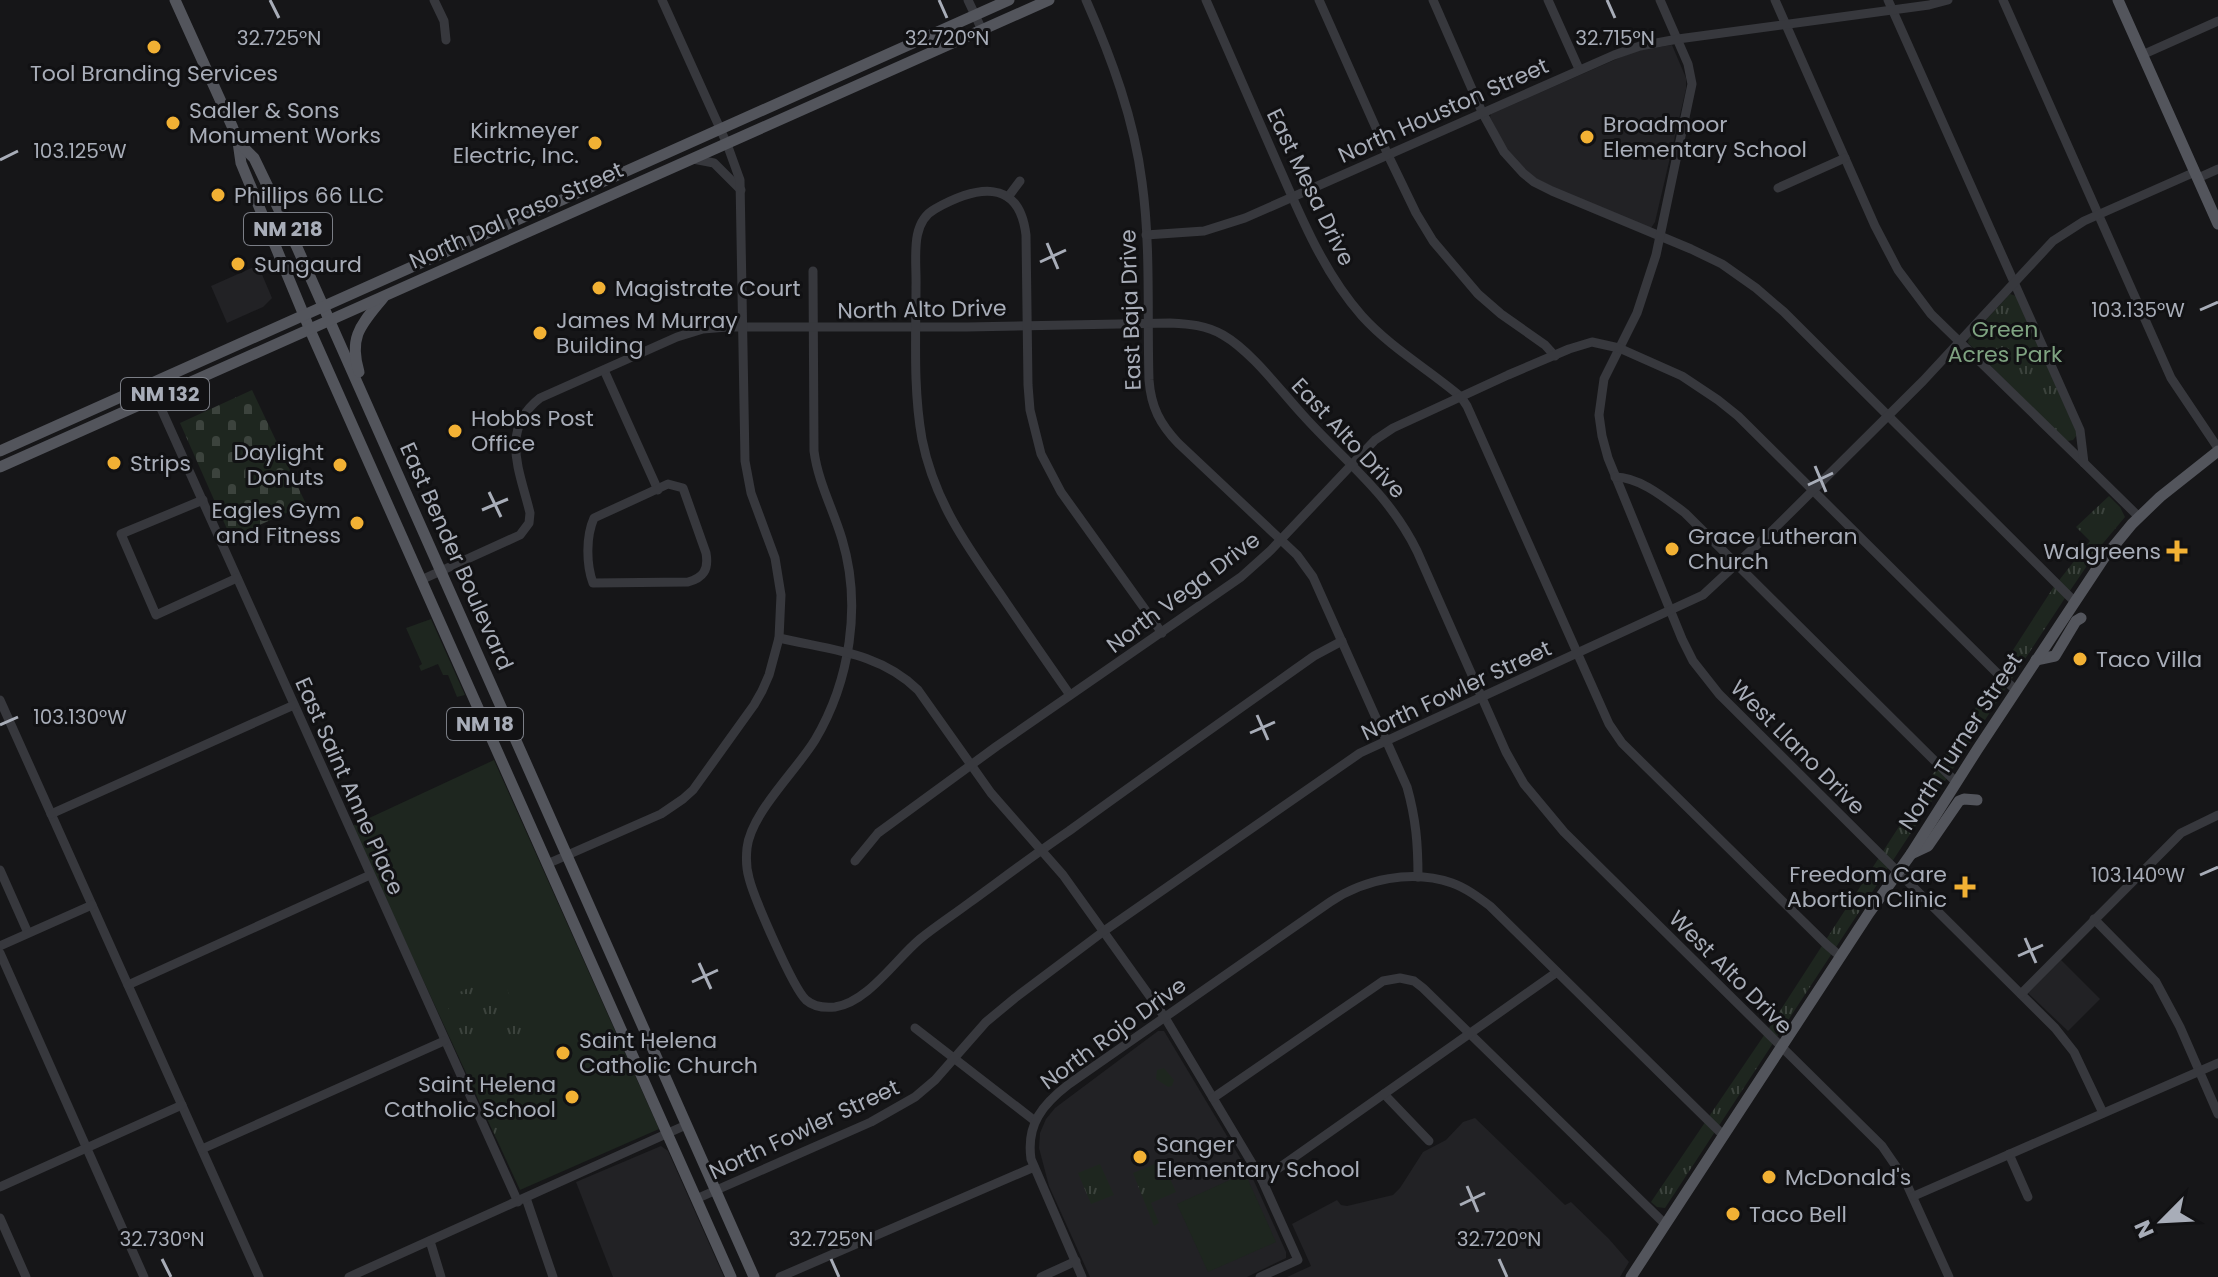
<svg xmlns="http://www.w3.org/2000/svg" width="2218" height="1277" font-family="Poppins,sans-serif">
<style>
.built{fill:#222225}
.green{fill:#1e261f}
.cemetery{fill:url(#cemetery-stones)}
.park{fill:url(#park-tufts)}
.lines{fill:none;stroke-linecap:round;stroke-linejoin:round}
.minor{stroke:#37383d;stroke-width:9}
.major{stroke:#53555c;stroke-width:11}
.ticks{fill:none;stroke:#a8adb8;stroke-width:3}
.poi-dot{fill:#f2b134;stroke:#111113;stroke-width:3}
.labels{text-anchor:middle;stroke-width:6;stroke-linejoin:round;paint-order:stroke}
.shield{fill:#111113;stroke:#7b7e86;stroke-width:2}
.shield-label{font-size:20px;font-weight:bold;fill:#a8adb8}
.poi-label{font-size:22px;fill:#a8adb8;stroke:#111113;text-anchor:start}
.street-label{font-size:22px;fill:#a8adb8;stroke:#111113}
.park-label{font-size:22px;fill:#7fa381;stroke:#111113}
.ticks-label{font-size:20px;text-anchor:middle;fill:#a8adb8;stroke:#111113;stroke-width:6;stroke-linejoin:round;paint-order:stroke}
</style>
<defs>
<pattern id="cemetery-stones" width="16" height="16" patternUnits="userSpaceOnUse" patternTransform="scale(2)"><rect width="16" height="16" fill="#1e261f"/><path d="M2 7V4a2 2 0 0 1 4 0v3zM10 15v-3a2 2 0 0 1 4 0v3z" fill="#3c433d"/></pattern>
<pattern id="park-tufts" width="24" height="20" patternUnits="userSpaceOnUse" patternTransform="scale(2)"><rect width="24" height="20" fill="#1e261f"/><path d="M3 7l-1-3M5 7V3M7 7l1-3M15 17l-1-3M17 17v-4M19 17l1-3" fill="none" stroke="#3c433d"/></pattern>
</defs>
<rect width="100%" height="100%" fill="#161618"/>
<g class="built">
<path d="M 1672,45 L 1686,78 L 1686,89 L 1655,222 L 1651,228 L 1556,189 L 1530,175 L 1506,149 L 1490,117 L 1491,114 L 1635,51 Z"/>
<path d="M 258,265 L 272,298 L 263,307 L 227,323 L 211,286 Z"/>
<path d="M 2061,960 L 2100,999 L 2068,1031 L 2028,993 Z"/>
<path d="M 1158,1031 L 1164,1031 L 1254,1181 L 1286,1252 L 1286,1258 L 1247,1277 L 1090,1277 L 1049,1186 L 1039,1148 L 1040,1133 L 1046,1119 L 1055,1108 Z"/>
<path d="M 1475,1118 L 1565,1205 L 1571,1202 L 1609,1239 L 1629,1262 L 1620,1277 L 1287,1277 L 1311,1266 L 1292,1224 L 1337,1200 L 1341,1205 L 1347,1206 L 1393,1195 L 1400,1188 L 1423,1152 L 1446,1140 L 1463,1122 Z"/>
<path d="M 661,1146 L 668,1151 L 724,1277 L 613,1277 L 576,1182 Z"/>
</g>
<g class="green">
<path d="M 431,619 L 465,695 L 457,697 L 448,675 L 443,675 L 438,664 L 421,671 L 419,666 L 422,664 L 406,628 Z"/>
<path d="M 494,760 L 659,1129 L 520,1190 L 352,826 Z"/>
<path d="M 1245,1173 L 1276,1242 L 1208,1272 L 1177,1204 Z"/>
</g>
<path class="cemetery" d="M 252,390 L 306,504 L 231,538 L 180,423 Z"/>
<g class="park">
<path d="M 2010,294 L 2016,296 L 2076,431 L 2077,435 L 2073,440 L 2068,441 L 2064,439 L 1968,343 L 1969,338 Z"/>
<path d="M 2109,496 L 2120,507 L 2125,517 L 2099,548 L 2063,601 L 1665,1208 L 1657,1207 L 1651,1202 L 1769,1028 L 2053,588 L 2090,541 L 2076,527 Z"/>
<path d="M 500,974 L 530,1041 L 503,1053 L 502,1050 L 500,1051 L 492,1034 L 466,1046 L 444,999 Z"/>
<path d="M 1164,1068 L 1174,1080 L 1172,1086 L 1168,1087 L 1156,1079 L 1157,1070 Z"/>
<path d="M 496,1101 L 508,1127 L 504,1133 L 496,1137 L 482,1108 Z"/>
<path d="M 1162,1161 L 1176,1192 L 1151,1203 L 1159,1223 L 1154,1226 L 1133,1173 Z"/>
<path d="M 1100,1164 L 1114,1195 L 1091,1204 L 1078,1173 Z"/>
</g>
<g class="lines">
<g class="minor">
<path d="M 434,0 L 444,21 L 446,40"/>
<path d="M 968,0 L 982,30"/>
<path d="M 1086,0 C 1112,59 1134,119 1142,182 C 1151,247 1147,315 1149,380 C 1151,407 1160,424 1178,443 L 1297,555 L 1313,577 L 1407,787 C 1416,819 1418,844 1418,877"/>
<path d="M 1206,0 C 1231,56 1255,112 1279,167 C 1302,219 1324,273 1362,316 C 1391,348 1428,369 1461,397 L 1467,406 L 1609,724 L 1622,743 L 1826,944 L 1841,957"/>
<path d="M 1319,0 L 1388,155 L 1416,213 L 1433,241 L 1478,294 L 1501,314 L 1545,345 L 1555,356"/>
<path d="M 1433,0 L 1482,112 L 1504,152 L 1523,173 L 1534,182 L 1552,191 L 1691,249 L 1722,264 L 1756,288 L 1784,312 L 2075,602"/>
<path d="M 1548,0 L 1579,69"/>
<path d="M 1660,0 L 1688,64 L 1692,84 L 1656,255 L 1637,313 L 1604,379 L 1599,415 L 1602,436 L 1608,458 L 1682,639 L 1693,661 L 1719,694 L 2055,1028 L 2074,1052 L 2103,1113"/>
<path d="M 1775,0 L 1875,226 L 1898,270 L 1931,314 L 2084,463"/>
<path d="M 1888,0 L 2080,430 L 2084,463 L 2139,517"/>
<path d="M 2003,0 L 2171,378 L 2218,448"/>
<path d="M 2142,55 L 2218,21"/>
<path d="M 693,159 L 714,163 L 741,190"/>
<path d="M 2198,178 L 2218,169"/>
<path d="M 1778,188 L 1845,158"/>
<path d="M 1008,197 L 1020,181"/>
<path d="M 1146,235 L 1204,231 L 1245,218 L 1614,55 L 1640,46 L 1678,39 L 1929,5 L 1948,0"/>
<path d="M 813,271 L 814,451 C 818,482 833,509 842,539 C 862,605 850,681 815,740 C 796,771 751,813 747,848 C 746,858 746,868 749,878 C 754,898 793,988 806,1000 C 814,1007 825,1008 835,1007 C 868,1002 895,960 920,939 C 936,926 953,915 969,903 C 1002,879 1035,854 1069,831 C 1150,772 1232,714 1314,656 L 1342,641"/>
<path d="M 604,370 L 658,490"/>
<path d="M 150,384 L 518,1202"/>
<path d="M 1615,477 C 1640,477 1666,499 1685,513 L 1956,782"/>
<path d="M 668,484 L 683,488 L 706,553 C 709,570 703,578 688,582 L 593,583 C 586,564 586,536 594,518 Z"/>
<path d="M 203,500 L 121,534 L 156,615 L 237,578"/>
<path d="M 421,580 L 520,535 L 529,523 L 530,513 C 520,471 499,430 540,398 L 677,337 L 703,329 L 727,327 L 967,327 L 1170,323 C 1189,324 1206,325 1223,335 C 1251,351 1280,390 1302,414 C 1344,461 1388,492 1417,551 L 1506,752 L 1524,784 L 1564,832 L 1882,1146 L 1904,1178 L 1949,1277"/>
<path d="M 779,638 C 830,650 879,652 918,690 L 991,793 L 1063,875 L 1164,1016 L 1262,1180 L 1298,1260 L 1260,1277"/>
<path d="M 1070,695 C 1047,662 1024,629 1001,595 C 966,545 934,500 922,439 C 913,389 916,337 916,287 C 917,261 909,223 935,209 C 974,187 1019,176 1026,235 L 1028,385 L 1030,410 L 1041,454 L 1061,492 L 1162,633"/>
<path d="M 0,700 L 259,1277"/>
<path d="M 51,814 L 294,705"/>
<path d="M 855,861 L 878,833 L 997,746 L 1241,577 L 1271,550 L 1375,440 L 1393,428 L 1508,375 L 1569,349 L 1592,342 L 1619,348 L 1682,376 L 1718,400 L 1738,416 L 2001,677 L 2016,690"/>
<path d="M 547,864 L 661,814 L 683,799 L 693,790 L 754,705 L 762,691 L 769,675 L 779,638 L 781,595 L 775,558 L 751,493 L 745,461 L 740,180 L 727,144 L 662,0"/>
<path d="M 0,870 L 28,933"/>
<path d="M 2094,919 L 2156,982 L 2180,1027 L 2218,1114"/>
<path d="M 0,946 L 92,905"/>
<path d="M 0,953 L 144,1277"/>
<path d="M 128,985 L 370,875"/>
<path d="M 2021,994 L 2181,833 L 2218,815"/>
<path d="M 915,1028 L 1035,1121"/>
<path d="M 1384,1094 L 1429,1141"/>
<path d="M 1213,1098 L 1383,981 L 1400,978 L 1414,981 L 1423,988 L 1665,1224"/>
<path d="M 202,1149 L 444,1041"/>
<path d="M 2009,1154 L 2028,1197"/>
<path d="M 1262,1180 L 1557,972"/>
<path d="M 0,1187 L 182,1105"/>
<path d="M 1914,1196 L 2218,1063"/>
<path d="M 526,1198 L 553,1277"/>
<path d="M 696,1199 L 871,1122 L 915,1097 L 935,1080 L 986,1022 L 1015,998 L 1104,931 L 1360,753 L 1703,595 L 1774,529 L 1923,381 L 2053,241 L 2084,221 L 2195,172"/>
<path d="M 0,1218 L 26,1277"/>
<path d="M 430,1241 L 441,1277"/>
<path d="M 349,1277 L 686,1125"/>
<path d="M 780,1277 L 1034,1167"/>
<path d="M 1041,1277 L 1076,1261"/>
<path d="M 1082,1277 L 1031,1159 C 1026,1124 1043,1104 1069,1084 L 1330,902 C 1364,879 1412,869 1452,883 C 1466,888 1478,897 1490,906 L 1724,1136"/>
</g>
<g class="major">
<path d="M 175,0 L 232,126 L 238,142 L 241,163 L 310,330 L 731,1277"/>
<path d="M 2118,0 L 2218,224"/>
<path d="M 239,143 L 254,158 L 296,245 L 754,1277"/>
<path d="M 359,372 C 348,336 362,324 383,298"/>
<path d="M 0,451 L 1009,0"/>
<path d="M 0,467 L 1049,0"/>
<path d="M 2036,660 L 2055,656 L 2076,621 L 2081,618"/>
<path d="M 1911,854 L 1928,846 L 1959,801 L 1964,799 L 1977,800"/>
<path d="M 1631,1277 L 1869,913 L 1911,854 L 1977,750 L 2104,558 L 2132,524 L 2160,497 L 2218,451"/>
</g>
</g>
<path class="ticks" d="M 270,0 L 279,18M 939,0 L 947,18M 1607,0 L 1615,18M 0,160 L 18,151M 1047,243 L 1058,269M 1040,262 L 1066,250M 2200,310 L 2218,302M 1815,466 L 1826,492M 1808,485 L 1833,473M 489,492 L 501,517M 482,510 L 508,499M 1257,715 L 1268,740M 0,725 L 18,717M 1250,733 L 1275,722M 2200,875 L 2218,867M 2025,938 L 2036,963M 2018,956 L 2043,945M 699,963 L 711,989M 692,982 L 718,970M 1467,1186 L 1478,1212M 1460,1205 L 1485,1193M 162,1259 L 171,1277M 831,1259 L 839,1277M 1499,1259 L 1507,1277"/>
<g class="poi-dot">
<circle cx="154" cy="47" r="8"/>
<circle cx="173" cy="123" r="8"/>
<circle cx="1587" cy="137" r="8"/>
<circle cx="595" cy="143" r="8"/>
<circle cx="218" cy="195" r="8"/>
<circle cx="238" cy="264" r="8"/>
<circle cx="599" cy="288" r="8"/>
<circle cx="540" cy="333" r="8"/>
<circle cx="455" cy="431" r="8"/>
<circle cx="114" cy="463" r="8"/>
<circle cx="340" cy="465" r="8"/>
<circle cx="357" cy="523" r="8"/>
<circle cx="1672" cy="549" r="8"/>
<path d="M2173 539h8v8h8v8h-8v8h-8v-8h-8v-8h8z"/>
<circle cx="2080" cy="659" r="8"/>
<path d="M1961 875h8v8h8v8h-8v8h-8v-8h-8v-8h8z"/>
<circle cx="563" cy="1053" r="8"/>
<circle cx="572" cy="1097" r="8"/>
<circle cx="1140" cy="1157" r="8"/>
<circle cx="1769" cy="1177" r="8"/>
<circle cx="1733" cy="1214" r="8"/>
</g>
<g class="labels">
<g class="shield">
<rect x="244" y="213" width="88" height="32" rx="6"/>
<rect x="121" y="378" width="88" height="32" rx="6"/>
<rect x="447" y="708" width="76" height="32" rx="6"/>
</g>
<g class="shield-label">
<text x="288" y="236">NM 218</text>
<text x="165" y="401">NM 132</text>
<text x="485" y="731">NM 18</text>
</g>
<g class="poi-label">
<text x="154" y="81" text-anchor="middle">Tool Branding Services</text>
<text x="189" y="118">Sadler &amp; Sons<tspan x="189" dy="25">Monument Works</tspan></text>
<text x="1603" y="132">Broadmoor<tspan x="1603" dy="25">Elementary School</tspan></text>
<text x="579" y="138" text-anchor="end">Kirkmeyer<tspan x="579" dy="25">Electric, Inc.</tspan></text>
<text x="234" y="203">Phillips 66 LLC</text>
<text x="254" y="272">Sungaurd</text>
<text x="615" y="296">Magistrate Court</text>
<text x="556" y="328">James M Murray<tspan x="556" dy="25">Building</tspan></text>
<text x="471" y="426">Hobbs Post<tspan x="471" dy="25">Office</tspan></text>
<text x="324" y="460" text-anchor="end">Daylight<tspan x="324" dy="25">Donuts</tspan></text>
<text x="130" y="471">Strips</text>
<text x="341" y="518" text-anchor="end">Eagles Gym<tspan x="341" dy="25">and Fitness</tspan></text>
<text x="1688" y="544">Grace Lutheran<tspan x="1688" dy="25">Church</tspan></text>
<text x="2161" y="559" text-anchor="end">Walgreens</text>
<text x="2096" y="667">Taco Villa</text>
<text x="1947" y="882" text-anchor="end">Freedom Care<tspan x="1947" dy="25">Abortion Clinic</tspan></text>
<text x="579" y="1048">Saint Helena<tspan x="579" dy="25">Catholic Church</tspan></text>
<text x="556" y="1092" text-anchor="end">Saint Helena<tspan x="556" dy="25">Catholic School</tspan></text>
<text x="1156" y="1152">Sanger<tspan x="1156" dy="25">Elementary School</tspan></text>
<text x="1785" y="1185">McDonald's</text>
<text x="1749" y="1222">Taco Bell</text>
</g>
<g class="street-label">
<text transform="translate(1443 110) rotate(-24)" y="8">North Houston Street</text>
<text transform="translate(1311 187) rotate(64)" y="8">East Mesa Drive</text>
<text transform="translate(516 215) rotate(-24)" y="8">North Dal Paso Street</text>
<text transform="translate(922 309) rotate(-1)" y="8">North Alto Drive</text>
<text transform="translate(1130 310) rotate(-92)" y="8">East Baja Drive</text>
<text transform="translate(1349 438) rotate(47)" y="8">East Alto Drive</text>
<text transform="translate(457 556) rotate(66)" y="8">East Bender Boulevard</text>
<text transform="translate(1183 592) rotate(-37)" y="8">North Vega Drive</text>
<text transform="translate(1456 690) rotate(-25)" y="8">North Fowler Street</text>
<text transform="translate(1960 741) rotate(-57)" y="8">North Turner Street</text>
<text transform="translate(1798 747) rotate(45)" y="8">West Llano Drive</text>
<text transform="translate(350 786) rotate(66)" y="8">East Saint Anne Place</text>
<text transform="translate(1731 972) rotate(45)" y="8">West Alto Drive</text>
<text transform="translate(1113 1033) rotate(-36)" y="8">North Rojo Drive</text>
<text transform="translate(804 1129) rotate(-25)" y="8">North Fowler Street</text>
</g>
<g class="park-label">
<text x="2005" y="337">Green<tspan x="2005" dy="25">Acres Park</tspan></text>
</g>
</g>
<g class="ticks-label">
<text x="279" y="45">32.725°N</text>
<text x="947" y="45">32.720°N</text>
<text x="1615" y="45">32.715°N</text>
<text x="80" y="158">103.125°W</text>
<text x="2138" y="317">103.135°W</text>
<text x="80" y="724">103.130°W</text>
<text x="2138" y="882">103.140°W</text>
<text x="162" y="1246">32.730°N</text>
<text x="831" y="1246">32.725°N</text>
<text x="1499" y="1246">32.720°N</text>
</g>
<g transform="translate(2162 1221) rotate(246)" stroke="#111113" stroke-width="6" paint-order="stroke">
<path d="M0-6L14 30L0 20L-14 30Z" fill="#a8adb8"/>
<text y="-12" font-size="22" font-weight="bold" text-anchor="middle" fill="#a8adb8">N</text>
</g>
</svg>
